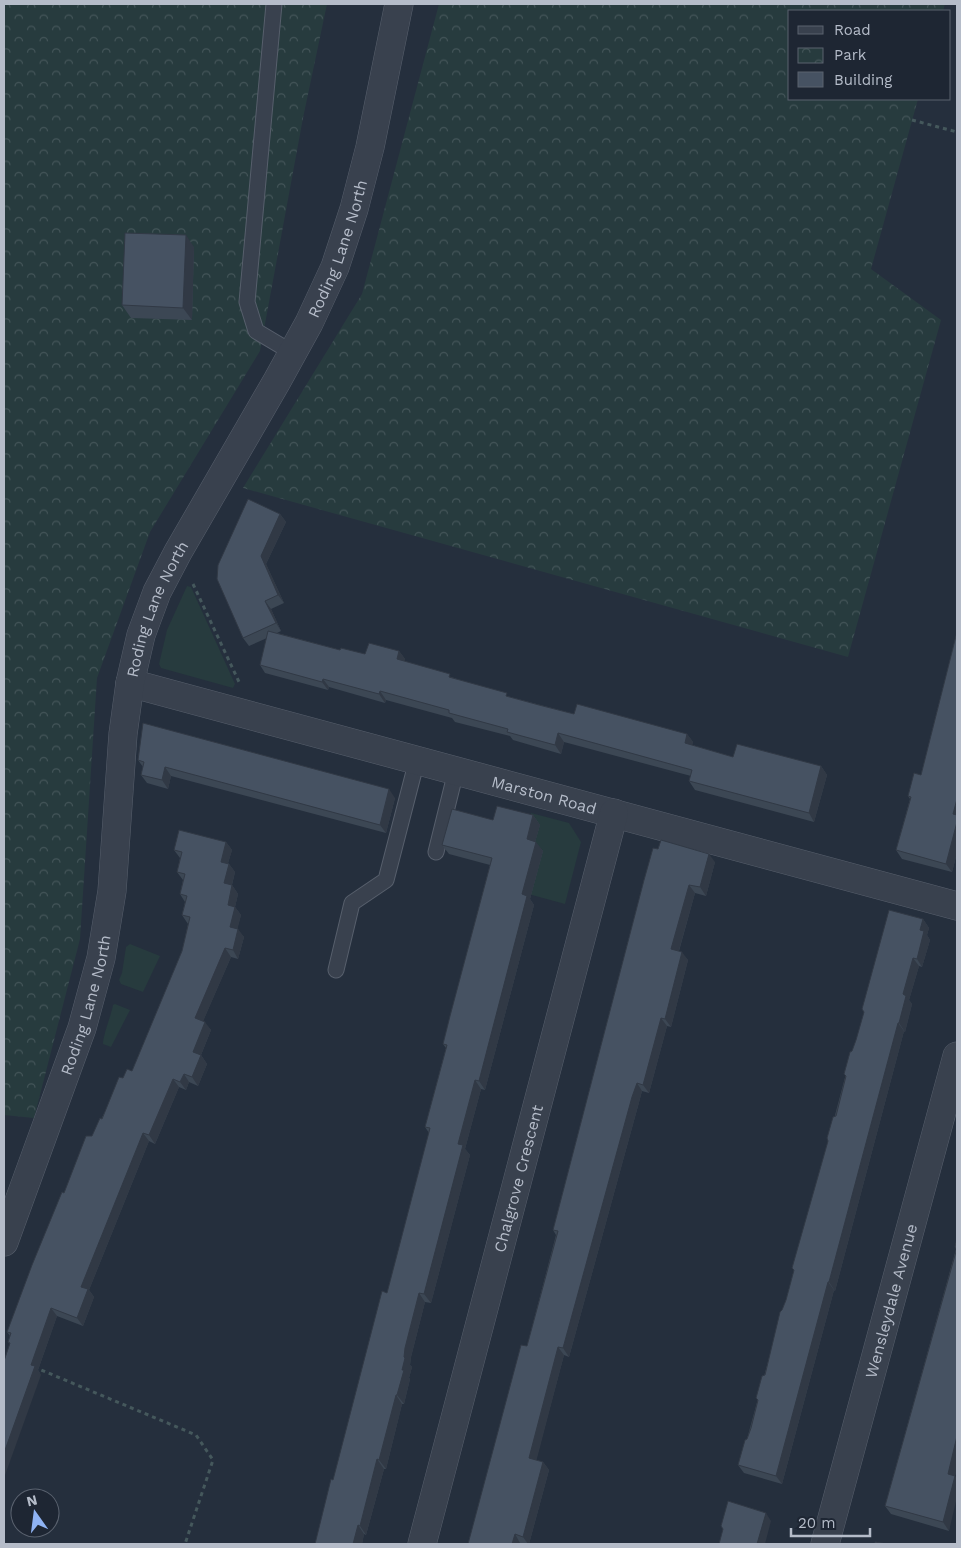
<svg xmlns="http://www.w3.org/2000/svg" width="961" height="1548" font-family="'Work Sans',sans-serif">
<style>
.green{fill:#273b3e}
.park{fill:url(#park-crowns)}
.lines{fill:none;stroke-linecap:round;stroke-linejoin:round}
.service-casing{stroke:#575f6c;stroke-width:17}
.minor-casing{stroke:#575f6c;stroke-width:29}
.tertiary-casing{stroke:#575f6c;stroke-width:29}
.path{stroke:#45585c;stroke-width:3;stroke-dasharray:4 4;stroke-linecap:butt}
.service{stroke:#39414e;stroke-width:15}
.minor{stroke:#39414e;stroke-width:28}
.tertiary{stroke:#39414e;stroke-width:28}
.wall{fill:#3c4754}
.shaded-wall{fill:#313945}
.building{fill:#465262;stroke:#313945}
.labels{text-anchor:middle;stroke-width:5;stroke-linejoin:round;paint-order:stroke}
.street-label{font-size:16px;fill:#b5bcc9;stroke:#1e2633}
</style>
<defs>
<pattern id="park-crowns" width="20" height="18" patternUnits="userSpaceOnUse" patternTransform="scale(1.25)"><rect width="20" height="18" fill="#273b3e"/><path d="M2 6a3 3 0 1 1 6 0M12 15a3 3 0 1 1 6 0" fill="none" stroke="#445559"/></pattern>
</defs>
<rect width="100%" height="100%" fill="#252f3d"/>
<g class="green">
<path d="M 187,586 L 191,587 L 235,684 L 233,688 L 161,668 L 159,664 L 167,630 Z"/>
<path d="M 531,813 L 569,823 L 581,842 L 565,904 L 521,892 L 533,849 L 528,822 Z"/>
<path d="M 130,944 L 160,956 L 143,992 L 121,984 L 119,980 L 122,973 L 126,947 Z"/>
<path d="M 115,1004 L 130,1010 L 111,1047 L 103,1044 C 103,1035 111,1016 113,1005 Z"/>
</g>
<g class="park">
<path d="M 4,4 L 327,4 L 303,118 L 260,351 L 150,532 L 97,678 L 80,939 L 34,1118 L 4,1115 Z"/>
<path d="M 439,4 L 945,4 L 943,11 L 790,11 L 790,99 L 918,99 L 871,269 L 941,320 L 848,657 L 243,488 L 362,294 Z"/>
</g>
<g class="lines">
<defs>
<g id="service">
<path d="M 274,4 L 247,302 L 256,331 L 293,353"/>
<path d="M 436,852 L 456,771"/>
<path d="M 336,970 L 352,903 L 386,880 L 417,760"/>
</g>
<g id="minor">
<path id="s1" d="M 130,683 L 957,906"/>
<path id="s2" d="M 422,1544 L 614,813"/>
<path id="s3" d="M 825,1544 L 957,1056"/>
</g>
<g id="tertiary">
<path id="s4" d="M 4,1242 L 82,1028 L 101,958 L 112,891 L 123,734 L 130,683 L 141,635 L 157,592 L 178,552 L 277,381 L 309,323 L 335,267 L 354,209 L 370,147 L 399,4"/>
</g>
</defs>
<use href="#service" class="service-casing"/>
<use href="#minor" class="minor-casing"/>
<use href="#tertiary" class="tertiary-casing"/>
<g class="path">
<path d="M 912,120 L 957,132"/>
<path d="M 193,584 L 240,684"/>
<path d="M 34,1367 L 196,1435 L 213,1460 L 185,1544"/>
</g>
<use href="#service" class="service"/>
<use href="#minor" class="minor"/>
<use href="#tertiary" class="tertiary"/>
</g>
<g class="wall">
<path d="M 194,247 L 192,320 L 131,318 L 122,305 Z"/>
<path d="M 280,514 L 286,522 L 266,564 L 284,603 L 271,609 L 281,631 L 277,633 L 340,650 L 365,654 L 399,651 L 405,659 L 404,661 L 510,697 L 574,714 L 687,734 L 693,742 L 692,745 L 733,757 L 821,766 L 827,775 L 814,822 L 695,790 L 689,781 L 691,776 L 564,742 L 561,754 L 513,740 L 510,736 L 455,722 L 452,718 L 386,700 L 385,703 L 329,687 L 328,690 L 265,673 L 260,665 L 267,638 L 249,646 L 243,638 Z"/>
<path d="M 957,632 L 957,853 L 952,872 L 902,859 L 896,850 L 910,799 L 908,796 L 921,775 Z"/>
<path d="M 138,760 L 395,798 L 386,833 L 171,776 L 168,789 L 147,783 L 141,775 L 143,767 Z"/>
<path d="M 533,815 L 540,825 L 535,842 L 543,851 L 530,899 L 534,905 L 485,1090 L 481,1089 L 465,1149 L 470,1155 L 431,1303 L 425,1302 L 411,1357 L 410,1365 L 412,1367 L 409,1378 L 410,1379 L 404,1404 L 402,1404 L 386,1469 L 384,1469 L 366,1535 L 364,1534 L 362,1544 L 315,1544 L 396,1262 L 429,1133 L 425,1127 L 446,1048 L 443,1044 L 490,865 L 449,854 L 442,845 L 493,820 Z"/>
<path d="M 226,842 L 232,850 L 228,863 L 229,864 L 235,872 L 232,885 L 238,894 L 235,907 L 241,915 L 237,929 L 244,937 L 238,959 L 231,957 L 203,1021 L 211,1030 L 201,1055 L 207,1064 L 198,1086 L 189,1082 L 186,1090 L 179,1087 L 155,1144 L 149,1141 L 89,1290 L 94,1297 L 83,1326 L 57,1316 L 38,1370 L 41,1375 L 8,1342 L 10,1336 L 7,1332 L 64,1193 L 92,1136 L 123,1078 L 132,1071 L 182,951 L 188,924 L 182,915 L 185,902 L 180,894 L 183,880 L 177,872 L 180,858 L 174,850 Z"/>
<path d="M 715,862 L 706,896 L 695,893 L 679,951 L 688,960 L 671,1027 L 667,1026 L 649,1093 L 642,1091 L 638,1106 L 569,1357 L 564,1355 L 536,1460 L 543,1462 L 549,1470 L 529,1544 L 520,1543 L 520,1544 L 468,1544 L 527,1346 L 556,1235 L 553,1230 L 644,880 Z"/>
<path d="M 923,919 L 929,928 L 927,935 L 930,940 L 922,967 L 919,966 L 909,1000 L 912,1004 L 905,1032 L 904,1031 L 835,1291 L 834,1290 L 782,1484 L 744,1473 L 738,1465 L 747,1439 L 782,1310 L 786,1300 L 852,1051 Z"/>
<path d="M 957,1238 L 957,1468 L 955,1476 L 949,1531 L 891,1514 L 885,1506 L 956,1249 L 955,1247 Z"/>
</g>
<g class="shaded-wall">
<path d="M 186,235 L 194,247 L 192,320 L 183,308 Z"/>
<path d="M 280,514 L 286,522 L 266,564 L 284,603 L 278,595 L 261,556 Z"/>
<path d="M 265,601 L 271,609 L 281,631 L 276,623 Z"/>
<path d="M 399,651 L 405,659 L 403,668 L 397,659 Z"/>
<path d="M 323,679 L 329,687 L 328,690 L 322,682 Z"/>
<path d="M 380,691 L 386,700 L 385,703 L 379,694 Z"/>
<path d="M 558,733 L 564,742 L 561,754 L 555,745 Z"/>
<path d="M 687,734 L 693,742 L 691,751 L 685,743 Z"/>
<path d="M 821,766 L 827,775 L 814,822 L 809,813 Z"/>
<path d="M 165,767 L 171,776 L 168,789 L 162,780 Z"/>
<path d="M 389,789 L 395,798 L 386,833 L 380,825 Z"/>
<path d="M 957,799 L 957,820 L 953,814 Z"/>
<path d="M 533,815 L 540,825 L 533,849 L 527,839 Z"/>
<path d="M 957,822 L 957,853 L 952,872 L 946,864 Z"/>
<path d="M 226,842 L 232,850 L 226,870 L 221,862 Z"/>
<path d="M 536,842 L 543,851 L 530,899 L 534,905 L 485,1090 L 479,1081 L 522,894 Z"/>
<path d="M 709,854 L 715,862 L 706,896 L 700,887 Z"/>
<path d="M 229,864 L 235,872 L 230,892 L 224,883 Z"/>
<path d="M 232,885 L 238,894 L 235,907 L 241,915 L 236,935 L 230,927 L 228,905 Z"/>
<path d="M 689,885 L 695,893 L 677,957 L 671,949 Z"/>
<path d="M 923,919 L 929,928 L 927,935 L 930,940 L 922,967 L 917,959 L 920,930 Z"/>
<path d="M 238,929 L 244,937 L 238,959 L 233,950 Z"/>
<path d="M 225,948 L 231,957 L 201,1026 L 195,1018 Z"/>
<path d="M 682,952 L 688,960 L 671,1027 L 665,1019 Z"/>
<path d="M 913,958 L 919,966 L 909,1000 L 912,1004 L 905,1032 L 899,1023 L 903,994 Z"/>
<path d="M 661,1018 L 667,1026 L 649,1093 L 643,1085 Z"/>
<path d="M 205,1022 L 211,1030 L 199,1060 L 193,1052 Z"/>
<path d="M 898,1023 L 904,1031 L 835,1291 L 829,1282 Z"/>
<path d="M 201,1055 L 207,1064 L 198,1086 L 192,1077 Z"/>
<path d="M 184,1074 L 189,1082 L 186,1090 L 180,1082 Z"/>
<path d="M 173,1079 L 179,1087 L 155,1144 L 149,1135 Z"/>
<path d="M 475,1080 L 481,1089 L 465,1149 L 470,1155 L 431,1303 L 424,1294 L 458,1144 Z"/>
<path d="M 637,1083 L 642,1091 L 638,1106 L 569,1357 L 563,1348 L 632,1097 Z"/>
<path d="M 143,1133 L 149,1141 L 89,1290 L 94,1297 L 83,1326 L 77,1318 L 81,1287 Z"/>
<path d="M 828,1282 L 834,1290 L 782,1484 L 776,1476 Z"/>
<path d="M 419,1293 L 425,1302 L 411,1357 L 410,1365 L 412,1367 L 409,1378 L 410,1379 L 404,1404 L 397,1395 L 402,1370 L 405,1348 Z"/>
<path d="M 51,1308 L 57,1316 L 38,1370 L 41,1375 L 4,1478 L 4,1453 L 31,1365 Z"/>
<path d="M 558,1347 L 564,1355 L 535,1466 L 529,1458 Z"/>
<path d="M 396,1395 L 402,1404 L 386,1469 L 379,1460 Z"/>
<path d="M 957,1436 L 957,1468 L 955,1476 L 957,1479 L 957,1497 L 949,1531 L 943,1522 L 948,1474 Z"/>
<path d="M 377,1459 L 384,1469 L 366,1535 L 360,1526 Z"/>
<path d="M 543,1462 L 549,1470 L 529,1544 L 528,1544 L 523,1537 Z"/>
<path d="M 766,1513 L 771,1521 L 765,1544 L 757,1544 Z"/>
<path d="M 358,1525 L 364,1534 L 362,1544 L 353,1544 Z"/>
<path d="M 515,1534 L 520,1543 L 520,1544 L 512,1544 Z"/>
</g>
<g class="building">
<path d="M 125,233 L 186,235 L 183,308 L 122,305 Z"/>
<path d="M 248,499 L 280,514 L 261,556 L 278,595 L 265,601 L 276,623 L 243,638 L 217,579 L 218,565 Z"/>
<path d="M 268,631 L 340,650 L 341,648 L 365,654 L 369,643 L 399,651 L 397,659 L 450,674 L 449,677 L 507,693 L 506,696 L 539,705 L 574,714 L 577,704 L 687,734 L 685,743 L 733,757 L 737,744 L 821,766 L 809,813 L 689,781 L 692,770 L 558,733 L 555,745 L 507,732 L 508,729 L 449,713 L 449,710 L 380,691 L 379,694 L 323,679 L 322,682 L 260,665 Z"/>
<path d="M 957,632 L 957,799 L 953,814 L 957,815 L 957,822 L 946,864 L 896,850 L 911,797 L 908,796 L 914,773 L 921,775 Z"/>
<path d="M 143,723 L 389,789 L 380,825 L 165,767 L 162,780 L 141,775 L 144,762 L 138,760 Z"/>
<path d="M 497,806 L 533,815 L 527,839 L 536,842 L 522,894 L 527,896 L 479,1081 L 475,1080 L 458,1144 L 463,1145 L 424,1294 L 419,1293 L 405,1348 L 404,1357 L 405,1358 L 402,1370 L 404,1370 L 397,1395 L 396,1395 L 379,1460 L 377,1459 L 360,1526 L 358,1525 L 353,1544 L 315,1544 L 331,1479 L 333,1480 L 382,1291 L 387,1293 L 430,1128 L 425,1127 L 447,1045 L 443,1044 L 450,1016 L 492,858 L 442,845 L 452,809 L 493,820 Z"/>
<path d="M 179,830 L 226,842 L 221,862 L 229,864 L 224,883 L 232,885 L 228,905 L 235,907 L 230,927 L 238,929 L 233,950 L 225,948 L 195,1018 L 205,1022 L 193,1052 L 201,1055 L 192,1077 L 184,1074 L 180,1082 L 173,1079 L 149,1135 L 143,1133 L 81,1287 L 88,1289 L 77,1318 L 51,1308 L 31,1365 L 35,1366 L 4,1453 L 4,1361 L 10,1343 L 8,1342 L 11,1333 L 7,1332 L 32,1265 L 62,1192 L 64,1193 L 86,1136 L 92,1136 L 100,1118 L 102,1119 L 119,1077 L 123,1078 L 127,1069 L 132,1071 L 182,951 L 190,917 L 182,915 L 187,896 L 180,894 L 185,874 L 177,872 L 182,852 L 174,850 Z"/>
<path d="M 661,840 L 709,854 L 700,887 L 689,885 L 671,949 L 682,952 L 665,1019 L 661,1018 L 643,1085 L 637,1083 L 632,1097 L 563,1348 L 558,1347 L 529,1458 L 543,1462 L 523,1537 L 515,1534 L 512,1544 L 468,1544 L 521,1345 L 527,1346 L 558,1231 L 553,1230 L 644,880 L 653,848 L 658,849 Z"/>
<path d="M 889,910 L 923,919 L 920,930 L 924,931 L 917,959 L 913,958 L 903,994 L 906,996 L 899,1023 L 898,1023 L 829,1282 L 828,1282 L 776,1476 L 738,1465 L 745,1440 L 747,1439 L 751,1428 L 758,1400 L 756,1398 L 762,1376 L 765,1375 L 780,1312 L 782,1310 L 786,1300 L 794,1270 L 792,1268 L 828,1141 L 827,1138 L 833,1117 L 836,1116 L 846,1076 L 844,1074 L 850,1052 L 852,1051 L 856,1040 L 864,1012 L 862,1009 Z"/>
<path d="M 957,1238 L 957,1436 L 948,1474 L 955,1476 L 943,1522 L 885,1506 L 957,1248 L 955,1247 Z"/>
<path d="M 728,1501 L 766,1513 L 757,1544 L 719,1544 L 723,1529 L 721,1526 Z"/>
<path d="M 875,1542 L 887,1544 L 875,1544 Z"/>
</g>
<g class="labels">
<g class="street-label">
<text dy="6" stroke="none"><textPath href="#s4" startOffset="1061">Roding Lane North</textPath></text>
<text dy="6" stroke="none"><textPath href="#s4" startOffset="656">Roding Lane North</textPath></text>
<text dy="6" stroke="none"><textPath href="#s1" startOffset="429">Marston Road</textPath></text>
<text dy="6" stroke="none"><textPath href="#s4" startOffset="251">Roding Lane North</textPath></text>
<text dy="6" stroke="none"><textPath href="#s2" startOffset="378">Chalgrove Crescent</textPath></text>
<text dy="6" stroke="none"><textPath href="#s3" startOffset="252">Wensleydale Avenue</textPath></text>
</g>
</g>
<rect width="961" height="1548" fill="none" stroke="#b5bcc9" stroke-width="10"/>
<rect x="788" y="10" width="162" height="90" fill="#1e2633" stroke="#5a626f"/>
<rect x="798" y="26" width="25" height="8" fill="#39414e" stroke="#5a626f"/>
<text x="834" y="35" font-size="15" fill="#b5bcc9">Road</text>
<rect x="798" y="48" width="25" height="15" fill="url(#park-crowns)" stroke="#5a626f"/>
<text x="834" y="60" font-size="15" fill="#b5bcc9">Park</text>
<rect x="798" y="72" width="25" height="15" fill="#465262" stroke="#5a626f"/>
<text x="834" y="85" font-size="15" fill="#b5bcc9">Building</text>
<g transform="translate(35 1513) rotate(346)"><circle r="24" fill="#1e2633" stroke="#5a626f"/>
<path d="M0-4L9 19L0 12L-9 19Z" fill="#8fb3f4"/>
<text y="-8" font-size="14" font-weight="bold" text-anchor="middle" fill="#b5bcc9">N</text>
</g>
<path d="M791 1528v8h79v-8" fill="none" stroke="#b5bcc9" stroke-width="2.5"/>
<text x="798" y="1528" font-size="15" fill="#b5bcc9" stroke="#1e2633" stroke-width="4" paint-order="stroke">20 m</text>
</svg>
